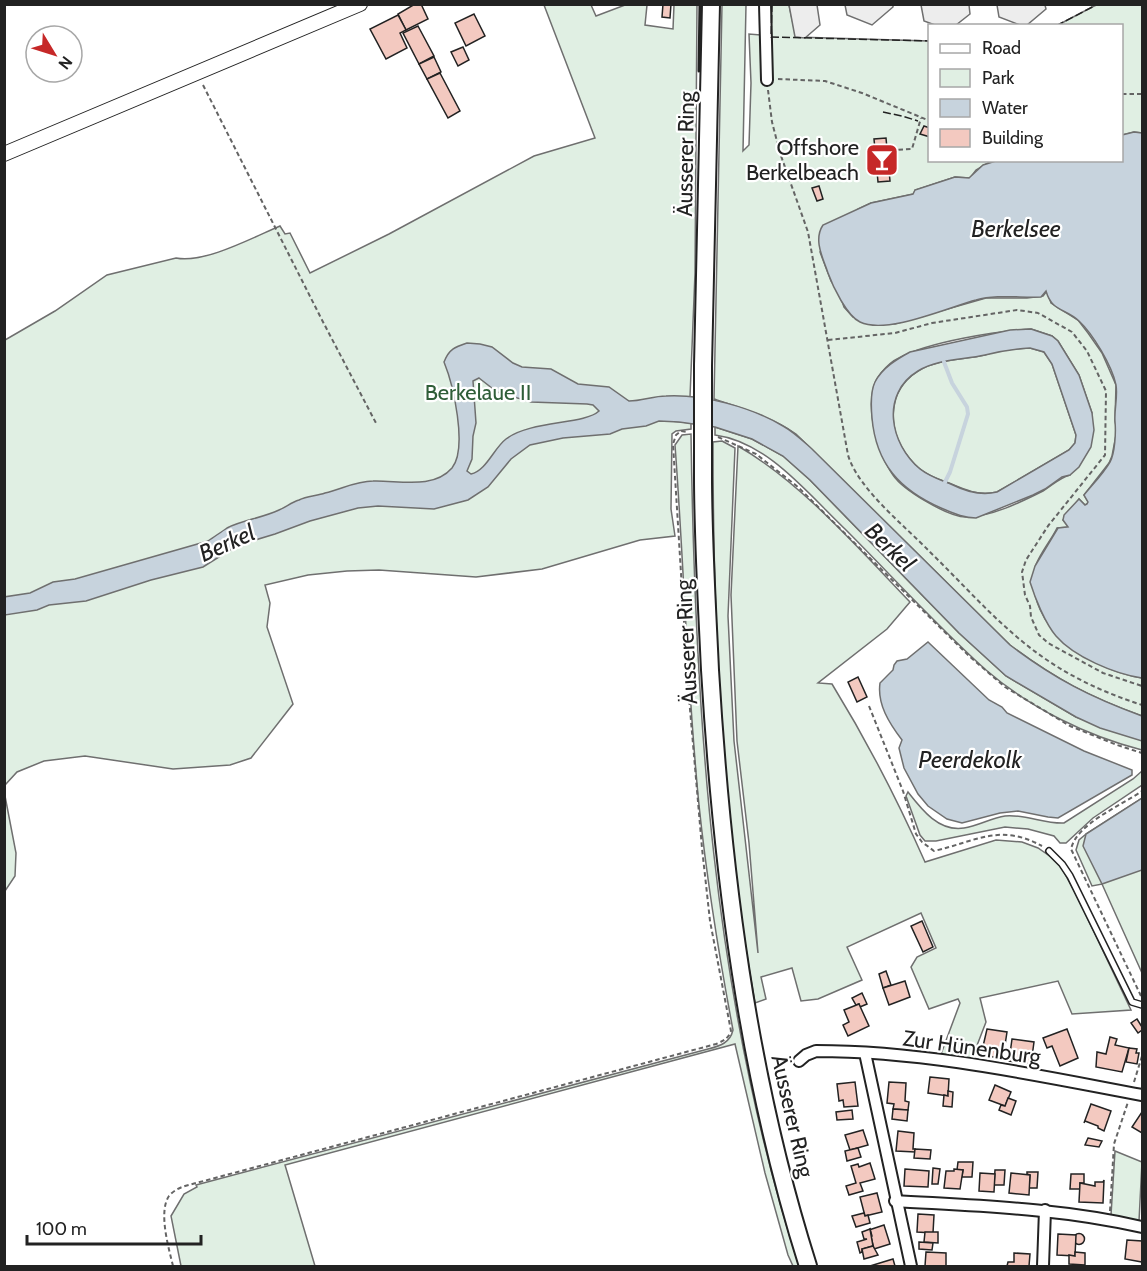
<svg xmlns="http://www.w3.org/2000/svg" width="1147" height="1271" font-family="Cabin,sans-serif">
<style>
.green{fill:#e0efe3;stroke:#6f6f6f;stroke-width:1.5;fill-rule:evenodd}
.parking{fill:#ededed;stroke:#6f6f6f;stroke-width:1.5}
.water{fill:#c7d3dd;stroke:#6f6f6f;stroke-width:1.5;fill-rule:evenodd}
.lines{fill:none;stroke-linecap:round;stroke-linejoin:round}
.stream{stroke:#c7d3dd;stroke-width:4}
.building{fill:#f3c9c0;stroke:#222;stroke-width:1.5}
.service-casing{stroke:#222;stroke-width:8}
.minor-casing{stroke:#222;stroke-width:14}
.tertiary-casing{stroke:#222;stroke-width:16}
.primary-casing{stroke:#222;stroke-width:20}
.path{stroke:#646464;stroke-width:2;stroke-dasharray:4.5 3;stroke-linecap:butt}
.service{stroke:#fff;stroke-width:5}
.minor{stroke:#fff;stroke-width:10}
.tertiary{stroke:#fff;stroke-width:14}
.primary{stroke:#fff;stroke-width:16}
.primary-bridge-casing{stroke:#222;stroke-width:20;stroke-linecap:butt}
.primary-bridge{stroke:#fff;stroke-width:16}
.fence{stroke:#222;stroke-width:1.5;stroke-dasharray:8 3;stroke-linecap:butt}
.wall{stroke:#222;stroke-width:3}
.labels{text-anchor:middle;stroke-width:4.5;stroke-linejoin:round;paint-order:stroke}
.poi-label{font-size:22px;fill:#222;stroke:#fff;text-anchor:end}
.street-label{font-size:22px;fill:#222;stroke:#fff}
.park-label{font-size:22px;fill:#2f5e38;stroke:#fff}
.water-label{font-size:24px;font-style:italic;fill:#222;stroke:#fff}
</style>
<rect width="100%" height="100%" fill="#fff"/>
<g class="green">
<path d="M 544,5 L 591,5 L 596,16 L 625,5 L 647,5 L 645,25 L 673,29 L 674,5 L 697,5 L 695,273 L 690,397 L 680,397 L 672,421 L 691,423 L 691,429 L 676,431 L 672,434 L 671,509 L 675,536 L 640,540 L 542,569 L 476,577 L 379,570 L 347,571 L 308,575 L 265,585 L 270,603 L 267,627 L 293,704 L 251,758 L 230,765 L 173,769 L 85,756 L 44,761 L 17,772 L 5,785 L 5,340 L 55,311 L 107,275 L 176,258 C 204,264 254,237 280,226 L 285,234 L 290,233 L 310,273 L 389,234 L 534,156 L 595,138 Z"/>
<path d="M 722,5 L 746,5 L 743,151 L 749,145 L 751,83 L 749,34 L 771,36 L 772,5 L 789,5 L 796,37 L 929,41 L 930,160 L 999,161 L 988,163 L 976,170 L 970,178 L 955,177 L 915,190 L 914,194 L 871,203 L 858,209 L 820,252 L 831,281 L 840,295 L 844,307 L 853,317 L 895,324 L 986,298 L 1027,298 L 1043,296 L 1047,291 L 1051,303 L 1078,320 L 1088,333 L 1102,353 L 1116,385 L 1115,421 L 1117,430 L 1112,456 L 1109,463 L 1084,495 L 1088,502 L 1087,504 L 1085,505 L 1079,499 L 1063,520 L 1069,527 L 1057,528 C 1052,539 1037,557 1035,568 C 1024,628 1092,670 1142,678 L 1142,716 C 1090,697 1055,679 1010,645 L 796,434 C 771,417 742,408 714,399 ZM 1031,329 L 1052,336 L 1058,341 L 1079,375 L 1092,413 L 1070,475 C 1059,478 1053,485 1043,491 C 1021,502 991,517 966,517 C 948,517 903,490 893,475 C 876,452 861,396 881,373 C 886,367 892,361 899,358 C 928,342 997,331 1031,329 Z"/>
<path d="M 1096,5 L 1142,5 L 1142,133 L 1134,132 L 1122,135 L 1122,26 L 1056,26 Z"/>
<path d="M 1030,348 L 1044,352 L 1052,364 L 1076,435 L 1075,443 L 1069,450 L 997,492 C 979,496 965,490 949,483 C 934,478 920,472 910,459 C 887,433 886,391 918,371 C 937,359 963,360 985,355 C 989,354 993,352 998,351 C 1008,349 1019,349 1030,348 Z"/>
<path d="M 715,427 L 752,439 L 783,456 L 810,480 L 959,633 L 1006,676 L 1076,717 L 1142,740 L 1142,750 C 1087,736 1030,708 986,670 C 937,626 892,576 845,529 C 808,494 768,442 715,435 Z"/>
<path d="M 691,434 C 695,714 712,998 799,1266 L 793,1266 L 788,1255 L 765,1173 L 735,1044 L 285,1165 L 315,1266 L 181,1266 L 171,1216 L 184,1194 L 197,1187 L 196,1185 L 708,1049 C 720,1046 730,1043 733,1030 C 719,956 707,881 699,805 C 687,685 684,565 675,445 L 682,435 Z"/>
<path d="M 722,441 L 735,448 L 728,616 L 734,741 L 758,953 L 749,843 L 737,741 L 731,595 L 738,446 C 802,483 859,549 910,602 L 887,629 L 818,683 L 832,684 C 867,741 898,801 925,862 L 996,840 L 1022,842 L 1038,848 L 1051,857 L 1061,867 L 1076,894 L 1131,1010 L 1072,1014 L 1058,981 L 980,998 L 986,1022 L 971,1061 L 941,1054 L 960,1003 L 958,999 L 929,1009 L 911,967 L 917,957 L 936,948 L 921,913 L 847,947 L 862,980 L 818,999 L 801,1001 L 792,968 L 761,977 L 766,999 L 755,1003 C 722,818 713,630 713,442 Z"/>
<path d="M 1142,762 L 1142,785 L 1093,818 L 1066,843 L 1060,843 L 1054,836 L 1028,829 L 1005,827 L 936,841 L 925,841 L 920,835 L 906,796 L 908,792 C 922,810 939,832 964,828 C 978,826 991,818 1005,816 C 1026,814 1044,824 1064,823 L 1133,779 L 1142,771 Z"/>
<path d="M 5,796 L 16,853 L 15,876 L 5,891 Z"/>
<path d="M 1142,798 L 1142,973 L 1102,884 L 1092,886 L 1076,850 L 1079,840 L 1086,834 Z"/>
<path d="M 1115,1151 L 1142,1162 L 1139,1221 L 1111,1215 Z"/>
</g>
<g class="parking">
<path d="M 789,5 L 817,5 L 820,25 L 805,38 L 795,37 Z"/>
<path d="M 845,5 L 893,5 L 893,7 L 872,25 L 847,15 Z"/>
<path d="M 921,5 L 969,5 L 970,14 L 956,25 L 935,25 L 924,21 Z"/>
<path d="M 997,5 L 1045,5 L 1046,9 L 1027,25 L 1020,25 L 999,17 Z"/>
</g>
<g class="water">
<path d="M 1134,132 L 1142,133 L 1142,678 C 1115,674 1074,657 1056,636 C 1045,623 1035,598 1030,582 L 1035,566 L 1058,528 L 1068,527 L 1063,520 L 1064,515 L 1079,499 L 1085,505 L 1087,504 L 1088,502 L 1084,495 C 1092,485 1103,474 1110,462 C 1115,453 1116,432 1115,422 C 1114,409 1118,397 1116,385 C 1112,366 1093,334 1079,321 C 1065,308 1052,312 1046,291 L 1041,297 C 1020,298 997,294 976,300 C 949,307 887,335 860,322 C 847,316 833,287 828,273 C 823,258 813,240 823,225 L 871,203 L 913,194 L 915,190 L 955,177 L 969,178 L 983,165 L 999,160 L 1122,160 L 1122,135 Z"/>
<path d="M 1031,329 L 1052,336 L 1058,341 L 1079,375 L 1092,413 L 1094,430 L 1091,447 L 1079,467 L 1070,475 L 1062,477 L 1045,489 L 1033,495 L 976,518 C 963,518 953,513 941,508 C 900,490 876,464 872,418 C 871,407 870,392 875,382 C 882,368 897,359 910,352 L 1010,330 ZM 1030,348 L 1044,352 L 1052,364 L 1076,435 L 1075,443 L 1069,450 L 997,492 C 981,496 967,492 953,485 C 941,480 930,477 920,469 C 890,444 880,394 918,371 C 937,359 963,360 985,355 C 1001,351 1013,349 1030,348 Z"/>
<path d="M 467,343 L 480,344 L 492,347 L 513,363 L 522,367 L 551,369 L 578,384 L 609,387 L 629,401 C 642,401 653,396 666,396 C 703,394 751,407 783,426 C 794,432 803,441 812,449 L 1010,645 C 1055,679 1090,697 1142,716 L 1142,741 L 1100,728 L 1076,717 L 1006,676 L 959,633 L 810,480 L 783,456 L 752,439 L 715,427 L 679,422 L 659,421 L 646,426 L 622,429 L 610,434 L 563,438 L 530,445 L 511,459 L 488,487 L 468,500 L 434,509 L 378,506 L 358,508 L 310,521 L 275,534 L 252,541 L 230,550 L 203,567 L 151,580 L 86,601 L 49,605 L 37,610 L 5,615 L 4,597 L 30,593 L 53,582 L 75,579 L 208,541 C 214,537 221,532 227,528 C 243,520 262,518 279,510 C 286,507 292,502 299,500 C 307,496 317,496 325,493 C 342,489 356,481 373,481 C 398,480 433,490 452,468 C 468,448 453,384 444,362 C 449,349 455,347 467,343 ZM 479,378 L 497,392 L 531,402 L 587,404 L 593,405 L 599,411 C 584,425 531,420 506,439 C 494,448 486,471 471,474 L 467,471 L 472,459 L 473,436 L 476,423 L 473,381 Z"/>
<path d="M 928,642 L 989,700 L 1002,707 L 1007,713 L 1084,751 L 1132,770 L 1132,775 L 1058,818 L 1048,817 L 1018,811 L 1000,813 L 962,823 L 947,819 L 928,806 L 918,794 L 904,768 L 899,748 L 902,740 C 889,723 877,704 880,683 L 893,670 L 894,665 L 897,661 L 907,659 Z"/>
<path d="M 1142,798 L 1142,870 L 1102,884 L 1083,846 L 1086,834 Z"/>
</g>
<g class="lines">
<path class="stream" d="M 944,362 L 952,383 L 967,407 L 968,414 L 950,472 L 945,482"/>
</g>
<g class="building">
<path d="M 415,4 L 421,4 L 428,19 L 406,30 L 398,14 Z"/>
<path d="M 663,4 L 671,4 L 670,18 L 662,17 Z"/>
<path d="M 474,14 L 485,36 L 466,46 L 455,23 Z"/>
<path d="M 398,15 L 406,30 L 400,33 L 407,48 L 386,59 L 370,29 Z"/>
<path d="M 418,26 L 434,56 L 419,64 L 403,33 Z"/>
<path d="M 463,47 L 469,60 L 458,66 L 451,52 Z"/>
<path d="M 434,57 L 441,72 L 427,79 L 419,64 Z"/>
<path d="M 440,73 L 460,111 L 448,118 L 427,79 Z"/>
<path d="M 924,126 L 930,128 L 930,137 L 920,134 Z"/>
<path d="M 886,138 L 890,181 L 878,182 L 874,139 Z"/>
<path d="M 819,186 L 823,199 L 817,201 L 812,188 Z"/>
<path d="M 858,677 L 867,697 L 857,702 L 848,682 Z"/>
<path d="M 922,921 L 933,947 L 923,952 L 911,926 Z"/>
<path d="M 886,971 L 891,985 L 883,988 L 879,974 Z"/>
<path d="M 905,981 L 910,997 L 889,1005 L 883,988 Z"/>
<path d="M 862,993 L 867,1004 L 860,1007 L 859,1004 L 856,1005 L 852,998 Z"/>
<path d="M 859,1004 L 869,1026 L 848,1036 L 843,1025 L 849,1022 L 844,1010 Z"/>
<path d="M 1137,1019 L 1142,1027 L 1142,1030 L 1138,1033 L 1131,1023 Z"/>
<path d="M 987,1029 L 1007,1032 L 1005,1045 L 1001,1045 L 999,1058 L 981,1055 Z"/>
<path d="M 1067,1029 L 1078,1058 L 1060,1066 L 1052,1046 L 1047,1048 L 1043,1038 Z"/>
<path d="M 1110,1037 L 1117,1039 L 1115,1045 L 1129,1048 L 1122,1072 L 1096,1067 L 1097,1052 L 1106,1054 Z"/>
<path d="M 1012,1039 L 1034,1042 L 1031,1064 L 1009,1061 Z"/>
<path d="M 1129,1048 L 1137,1049 L 1136,1053 L 1139,1053 L 1137,1064 L 1126,1062 Z"/>
<path d="M 930,1077 L 949,1079 L 948,1096 L 928,1093 Z"/>
<path d="M 855,1082 L 858,1106 L 844,1107 L 843,1100 L 839,1101 L 837,1084 Z"/>
<path d="M 889,1082 L 906,1083 L 905,1101 L 909,1102 L 908,1110 L 893,1109 L 894,1104 L 887,1103 Z"/>
<path d="M 995,1085 L 1011,1092 L 1005,1106 L 989,1100 Z"/>
<path d="M 948,1091 L 953,1092 L 952,1107 L 943,1106 L 944,1095 L 948,1096 Z"/>
<path d="M 1008,1098 L 1016,1101 L 1011,1115 L 999,1110 L 1001,1105 L 1005,1106 Z"/>
<path d="M 1091,1104 L 1111,1111 L 1104,1131 L 1098,1128 L 1098,1126 L 1085,1121 L 1084,1123 Z"/>
<path d="M 893,1109 L 908,1110 L 907,1121 L 892,1119 Z"/>
<path d="M 852,1110 L 853,1119 L 837,1120 L 836,1112 Z"/>
<path d="M 1142,1112 L 1142,1133 L 1132,1127 Z"/>
<path d="M 863,1130 L 868,1145 L 850,1150 L 845,1135 Z"/>
<path d="M 898,1131 L 914,1133 L 913,1149 L 915,1149 L 915,1152 L 896,1151 Z"/>
<path d="M 1088,1138 L 1102,1141 L 1099,1147 L 1085,1145 Z"/>
<path d="M 858,1148 L 861,1157 L 847,1161 L 845,1151 Z"/>
<path d="M 915,1149 L 931,1150 L 930,1159 L 914,1158 Z"/>
<path d="M 958,1162 L 973,1162 L 972,1177 L 962,1177 L 963,1170 L 957,1170 Z"/>
<path d="M 870,1163 L 875,1179 L 860,1183 L 863,1191 L 849,1195 L 846,1186 L 856,1183 L 851,1166 L 858,1164 L 859,1167 Z"/>
<path d="M 933,1168 L 940,1169 L 938,1184 L 932,1184 Z"/>
<path d="M 905,1169 L 929,1171 L 928,1187 L 904,1186 Z"/>
<path d="M 954,1169 L 963,1170 L 960,1189 L 944,1188 L 946,1171 L 954,1171 Z"/>
<path d="M 995,1170 L 1005,1170 L 1004,1185 L 994,1185 Z"/>
<path d="M 1027,1172 L 1038,1172 L 1037,1188 L 1029,1188 L 1030,1175 L 1027,1174 Z"/>
<path d="M 980,1173 L 995,1174 L 994,1192 L 979,1191 Z"/>
<path d="M 1011,1173 L 1030,1175 L 1029,1195 L 1009,1193 Z"/>
<path d="M 1071,1174 L 1084,1174 L 1084,1183 L 1080,1183 L 1080,1189 L 1070,1189 Z"/>
<path d="M 1104,1180 L 1103,1203 L 1079,1202 L 1080,1183 L 1095,1186 L 1095,1182 L 1103,1182 Z"/>
<path d="M 877,1193 L 882,1212 L 865,1216 L 860,1197 Z"/>
<path d="M 864,1213 L 865,1216 L 868,1215 L 870,1223 L 856,1227 L 852,1216 Z"/>
<path d="M 918,1214 L 934,1215 L 933,1233 L 917,1232 Z"/>
<path d="M 884,1225 L 890,1244 L 874,1249 L 871,1237 L 872,1236 L 870,1229 L 869,1230 Z"/>
<path d="M 870,1229 L 873,1246 L 862,1249 L 862,1252 L 860,1253 L 857,1242 L 867,1239 L 864,1239 L 862,1232 Z"/>
<path d="M 925,1232 L 938,1232 L 938,1243 L 924,1242 Z"/>
<circle cx="1079" cy="1239" r="5.5"/>
<path d="M 1058,1234 L 1076,1235 L 1075,1256 L 1057,1255 Z"/>
<path d="M 1127,1240 L 1142,1241 L 1142,1262 L 1125,1259 Z"/>
<path d="M 919,1242 L 933,1243 L 932,1250 L 919,1249 Z"/>
<path d="M 873,1246 L 878,1255 L 864,1259 L 862,1249 Z"/>
<path d="M 926,1252 L 946,1253 L 946,1266 L 925,1266 Z"/>
<path d="M 1075,1252 L 1085,1253 L 1085,1265 L 1069,1264 L 1069,1255 L 1075,1256 Z"/>
<path d="M 1014,1253 L 1030,1254 L 1029,1266 L 1007,1266 L 1008,1262 L 1014,1262 Z"/>
<path d="M 893,1259 L 895,1266 L 870,1266 Z"/>
</g>
<g class="lines">
<defs>
<path id="service" d="M 1049,851 L 1062,864 L 1070,876 L 1132,1002 L 1142,1005"/>
<g id="minor">
<path d="M 765,4 L 767,80"/>
<path d="M 865,1053 L 911,1266"/>
<path d="M 799,1061 L 806,1055 L 816,1051 C 926,1051 1035,1075 1142,1095"/>
<path d="M 895,1201 C 978,1206 1061,1208 1142,1227"/>
<path d="M 1043,1266 L 1045,1210"/>
</g>
<path id="tertiary" d="M 4,154 L 360,4"/>
<g id="primary">
<path d="M 703,366 L 711,4"/>
<path d="M 703,475 C 703,540 707,605 710,670 C 722,871 747,1074 808,1266"/>
</g>
</defs>
<use href="#service" class="service-casing"/>
<use href="#minor" class="minor-casing"/>
<use href="#tertiary" class="tertiary-casing"/>
<use href="#primary" class="primary-casing"/>
<g class="path">
<path d="M 778,79 L 825,81 L 862,93 L 930,121"/>
<path d="M 203,85 L 322,320 L 377,425"/>
<path d="M 768,90 L 772,122 L 780,153 L 808,232 L 848,455 C 858,489 905,526 930,552 C 967,588 1001,628 1044,658 C 1074,679 1108,694 1142,705"/>
<path d="M 1122,94 L 1142,94"/>
<path d="M 891,150 L 912,149 L 921,118"/>
<path d="M 828,340 L 895,333 L 932,323 L 1017,310 L 1038,313 L 1072,332 L 1087,351 L 1106,391 L 1105,455 L 1048,526 L 1026,560 L 1022,572 L 1025,595 L 1030,606 L 1031,617 L 1039,635 L 1048,643 L 1103,673 L 1142,686"/>
<path d="M 718,437 L 756,454 L 798,487 L 969,656 L 1005,687 L 1070,726 L 1117,745 L 1142,753"/>
<path d="M 869,706 L 903,791 L 916,834 L 922,842 L 934,851 C 977,841 1000,823 1042,846"/>
<path d="M 1141,996 L 1071,849 C 1077,823 1121,806 1142,791"/>
<path d="M 1134,1082 L 1142,1056"/>
<path d="M 1110,1211 L 1114,1144 L 1128,1102"/>
<path d="M 173,1266 C 169,1249 158,1212 169,1196 C 173,1191 179,1188 185,1186 L 716,1044 C 723,1041 728,1039 731,1031 L 710,921 L 702,848 L 688,686 L 673,444 L 676,435 L 681,431 L 688,432"/>
</g>
<use href="#service" class="service"/>
<use href="#minor" class="minor"/>
<use href="#tertiary" class="tertiary"/>
<use href="#primary" class="primary"/>
<defs>
<path id="primary-bridge" d="M 703,475 L 703,366"/>
</defs>
<use href="#primary-bridge" class="primary-bridge-casing"/>
<use href="#primary-bridge" class="primary-bridge"/>
<g class="fence">
<path d="M 772,4 L 771,37 L 930,41"/>
<path d="M 1056,26 L 1098,4"/>
<path d="M 883,112 L 902,116 L 918,121"/>
</g>
<path class="wall" d="M 699,71 L 700,4"/>
</g>
<defs>
<symbol id="bar-square" viewBox="-11 -11 22 22"><rect x="-9" y="-9" width="18" height="18" rx="4" fill="#c62828" stroke="#fff"/><path d="M-6-5H6L.8 .8V4.5H3.5V6h-7V4.5H-.8V.8Z" fill="#fff"/></symbol>
</defs>
<g fill-rule="evenodd">
<use href="#bar-square" x="863" y="141" width="38" height="38"/>
</g>
<g class="labels">
<g class="poi-label">
<text x="859" y="155">Offshore<tspan x="859" dy="25">Berkelbeach</tspan></text>
</g>
<g class="street-label">
<text transform="translate(685 154) rotate(-89)" y="8">Äusserer Ring</text>
<text transform="translate(686 642) rotate(-93)" y="8">Äusserer Ring</text>
<text transform="translate(972 1047) rotate(8)" y="8">Zur Hünenburg</text>
<text transform="translate(793 1116) rotate(77)" y="8">Äusserer Ring</text>
</g>
<g class="park-label">
<text x="478" y="400">Berkelaue II</text>
</g>
<g class="water-label">
<text x="1016" y="237">Berkelsee</text>
<text transform="translate(227 543) rotate(-24)" y="8">Berkel</text>
<text transform="translate(890 547) rotate(44)" y="8">Berkel</text>
<text x="970" y="768">Peerdekolk</text>
</g>
</g>
<rect width="1147" height="1271" fill="none" stroke="#222222" stroke-width="12"/>
<rect x="928" y="24" width="195" height="138" fill="#ffffff" stroke="#a7a7a7" stroke-width="1.5"/>
<rect x="940" y="44" width="30" height="9" fill="#ffffff" stroke="#a7a7a7" stroke-width="1.5"/>
<text x="982" y="54" font-size="18" fill="#222222">Road</text>
<rect x="940" y="69" width="30" height="18" fill="#e0efe3" stroke="#a7a7a7" stroke-width="1.5"/>
<text x="982" y="84" font-size="18" fill="#222222">Park</text>
<rect x="940" y="99" width="30" height="18" fill="#c7d3dd" stroke="#a7a7a7" stroke-width="1.5"/>
<text x="982" y="114" font-size="18" fill="#222222">Water</text>
<rect x="940" y="129" width="30" height="18" fill="#f3c9c0" stroke="#a7a7a7" stroke-width="1.5"/>
<text x="982" y="144" font-size="18" fill="#222222">Building</text>
<g transform="translate(54 54) rotate(128)"><circle r="28" fill="#ffffff" stroke="#a7a7a7" stroke-width="1.5"/>
<path d="M0-4.5L10 22L0 15L-10 22Z" fill="#c62828"/>
<text y="-9" font-size="16" font-weight="bold" text-anchor="middle" fill="#222222">N</text>
</g>
<path d="M27 1235v9h174v-9" fill="none" stroke="#222222" stroke-width="3"/>
<text x="36" y="1235" font-size="18" fill="#222222" stroke="#ffffff" stroke-width="4.5" paint-order="stroke">100 m</text>
</svg>
